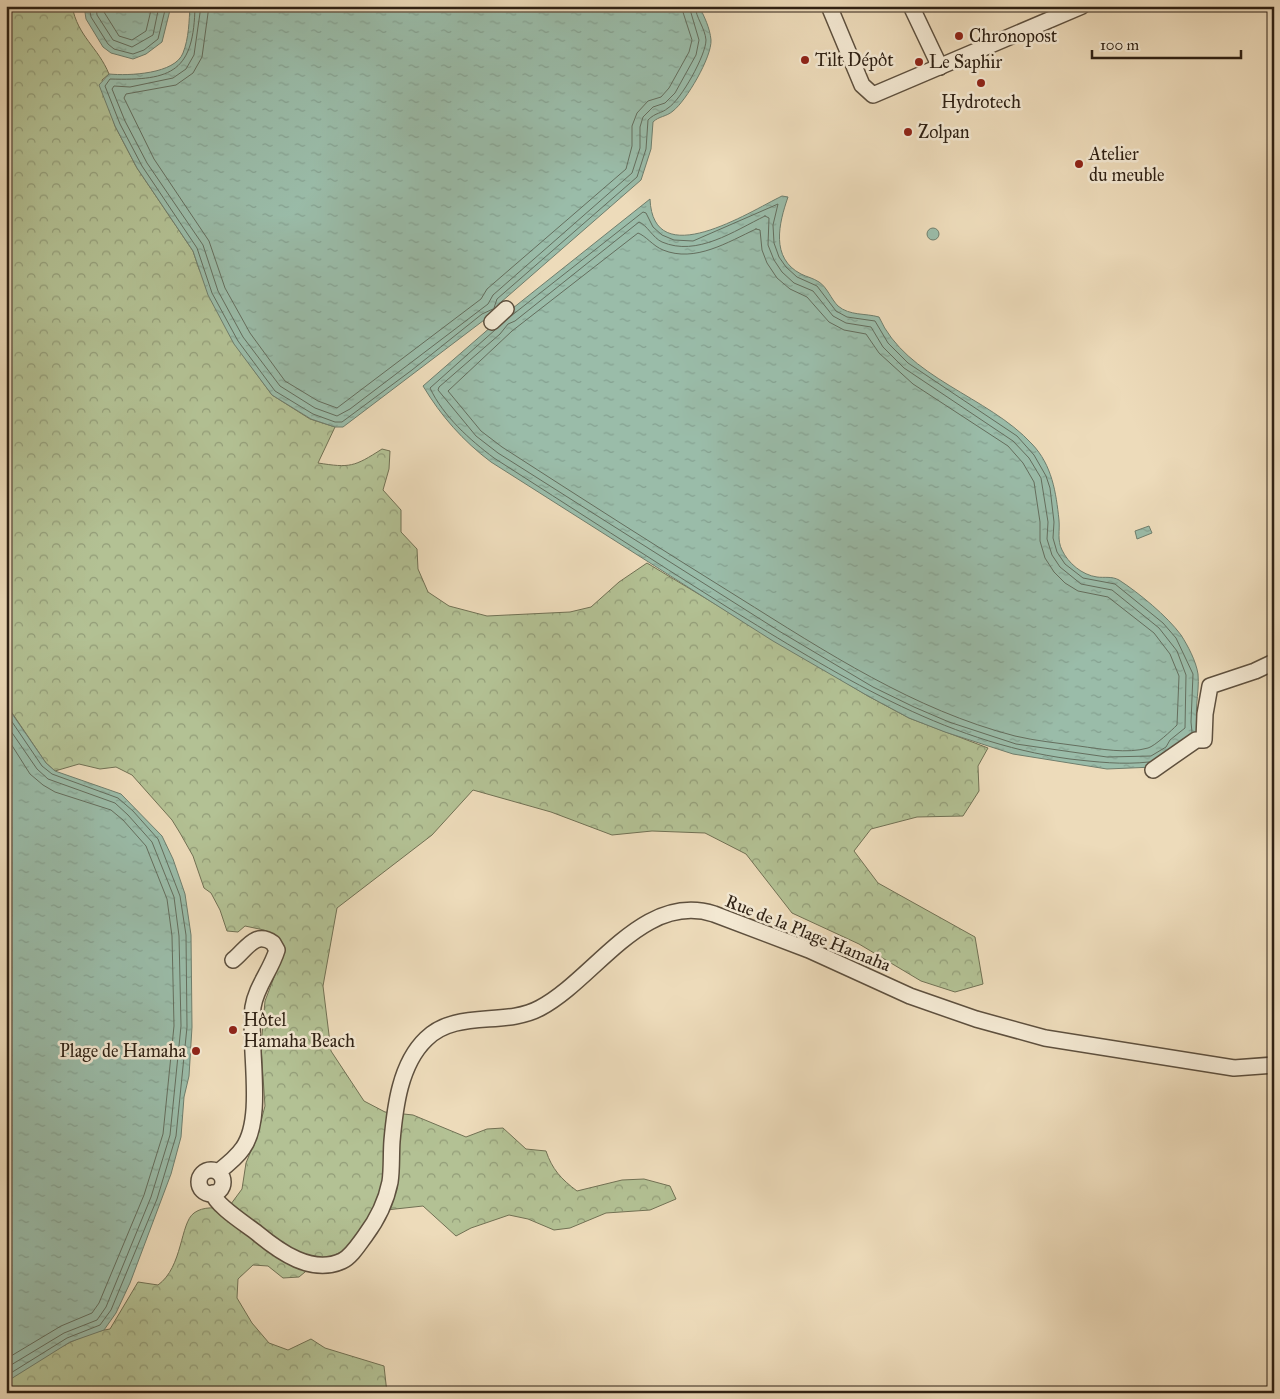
<svg xmlns="http://www.w3.org/2000/svg" width="1280" height="1399" font-family="'IM FELL Great Primer',serif">
<style>
.forest{fill:url(#forest-crowns);stroke:#717154}
.water{fill:url(#water-ripples);stroke:#6f7e6d}
.lines{fill:none;stroke-linecap:round;stroke-linejoin:round}
.shore{stroke:#646e5e;stroke-width:1}
.minor-casing{stroke:#5e503e;stroke-width:18}
.minor{stroke:#f3e8d2;stroke-width:15}
.poi-dot{fill:#8f2418;stroke:#f3e8d2;stroke-width:2}
.labels{text-anchor:middle;stroke-width:5;stroke-linejoin:round;paint-order:stroke}
.poi-label{font-size:18px;fill:#2f2114;stroke:#f3e8d2;text-anchor:start}
.street-label{font-size:18px;fill:#2f2114;stroke:#f3e8d2}
</style>
<defs>
<pattern id="forest-crowns" width="20" height="18" patternUnits="userSpaceOnUse" patternTransform="scale(1.25)"><rect width="20" height="18" fill="#b3c194"/><path d="M2 6a3 3 0 1 1 6 0M12 15a3 3 0 1 1 6 0" fill="none" stroke="#929c78"/></pattern>
<pattern id="water-ripples" width="26" height="14" patternUnits="userSpaceOnUse" patternTransform="scale(1.25)"><rect width="26" height="14" fill="#9abca9"/><path d="M2 4q2-2 4 0t4 0M15 11q2-2 4 0t4 0" fill="none" stroke="#85a191"/></pattern>
</defs>
<rect width="100%" height="100%" fill="#eddbba"/>
<filter id="stains"><feTurbulence type="fractalNoise" baseFrequency=".004" numOctaves="4"/><feColorMatrix values="0 0 0 0 .2 0 0 0 0 .09 0 0 0 0 .02 0 0 0 .5 -.17"/></filter>
<radialGradient id="worn" r=".72"><stop offset=".6" stop-color="#630" stop-opacity="0"/><stop offset="1" stop-color="#630" stop-opacity=".3"/></radialGradient>
<path class="forest" d="M 6,6 L 72,6 C 78,37 98,47 109,74 L 102,80 L 115,126 L 137,168 L 193,251 L 199,269 L 250,365 L 272,395 L 310,419 L 335,427 L 318,463 C 350,468 354,467 382,449 L 390,451 L 389,469 L 383,490 L 401,510 L 401,532 L 417,549 L 418,569 L 428,592 L 449,606 L 487,616 L 570,612 L 591,607 L 619,582 L 647,563 L 868,696 L 909,718 L 988,748 L 978,766 L 979,791 L 963,816 L 917,817 L 871,829 L 854,851 L 878,883 L 975,937 L 983,984 L 955,992 L 921,981 L 859,944 L 792,913 L 746,854 L 705,833 L 652,831 L 612,835 L 551,812 L 473,790 L 432,835 L 337,908 L 323,986 L 331,1051 L 364,1101 L 385,1112 L 413,1115 L 466,1137 L 487,1129 L 503,1128 L 526,1149 L 546,1151 C 552,1169 561,1179 577,1191 L 622,1180 L 644,1179 L 670,1186 L 676,1199 L 650,1210 L 606,1213 L 570,1228 L 554,1230 L 528,1219 L 509,1215 L 471,1228 L 456,1236 L 423,1206 L 377,1211 L 347,1249 L 331,1257 L 322,1258 L 299,1277 L 283,1278 L 268,1266 L 253,1265 L 238,1279 L 237,1298 L 252,1323 L 269,1343 L 288,1350 L 311,1339 L 325,1348 L 384,1366 L 387,1393 L 6,1393 L 6,1382 C 35,1362 75,1334 110,1329 L 138,1282 L 158,1285 C 183,1267 180,1223 194,1213 C 203,1206 217,1208 228,1208 L 242,1189 L 246,1163 L 257,1136 L 265,1106 L 261,1047 L 265,1001 L 284,951 L 280,939 L 264,930 L 245,926 L 238,932 L 227,931 L 220,910 L 211,893 L 204,888 L 193,856 L 180,833 L 172,820 L 132,775 L 116,767 L 100,769 L 79,764 L 55,771 L 46,763 L 6,704 Z"/>
<g class="water">
<path d="M 84,6 L 171,6 L 162,42 L 146,54 L 133,59 L 111,53 L 103,47 L 86,19 Z"/>
<path d="M 190,6 L 699,6 C 704,16 710,28 711,40 C 712,57 686,101 673,111 C 666,117 659,116 653,122 L 651,149 L 641,180 L 500,303 L 499,309 L 508,312 L 650,199 C 653,274 749,212 782,196 L 788,197 C 779,223 770,258 801,274 C 807,277 813,278 819,282 C 827,287 831,299 838,306 C 850,316 865,313 879,317 C 906,378 988,396 1032,444 C 1052,465 1056,492 1059,520 C 1060,531 1057,540 1062,550 C 1068,563 1082,575 1097,577 C 1104,578 1112,576 1119,580 C 1139,593 1167,616 1181,635 C 1188,646 1196,661 1198,674 C 1200,694 1192,714 1200,733 L 1154,767 L 1107,769 L 1013,754 L 945,732 L 909,718 L 868,696 L 773,641 L 491,462 C 463,441 441,416 423,386 L 492,326 L 492,314 L 343,427 L 335,427 L 311,419 L 272,395 L 234,344 L 208,295 L 193,251 L 137,168 L 115,126 L 99,85 L 109,74 C 129,76 175,74 183,53 C 189,38 189,21 190,6 Z"/>
<circle cx="933" cy="234" r="6"/>
<path d="M 1149,526 L 1152,533 L 1137,539 L 1135,531 Z"/>
<path d="M 6,705 L 46,763 L 55,771 L 121,794 L 162,836 L 173,859 L 185,894 L 191,935 L 192,1027 L 189,1076 L 184,1097 L 181,1137 L 171,1174 L 130,1283 L 116,1313 L 104,1330 L 70,1342 L 6,1382 Z"/>
</g>
<g class="lines">
<g class="shore">
<path d="M 89,6 L 91,17 L 108,44 L 114,49 L 133,54 L 144,50 L 158,39 L 166,6"/>
<path d="M 96,6 L 97,15 L 113,40 L 132,47 L 153,35 L 159,6"/>
<path d="M 103,6 L 104,12 L 119,36 L 132,40 L 146,31 L 152,6"/>
<path d="M 195,6 C 194,71 173,81 110,79 L 105,86 L 120,124 L 142,166 L 197,248 L 212,293 L 238,341 L 275,391 L 313,414 L 335,422 L 342,422 L 412,370 L 482,314 L 493,309"/>
<path d="M 201,6 L 194,55 L 186,69 L 173,78 L 130,87 L 114,86 L 112,89 L 125,121 L 147,163 L 203,245 L 218,291 L 243,337 L 280,386 L 315,408 L 337,416 L 350,409 L 488,304 L 493,295 L 632,173 L 640,148 L 640,127 L 643,117 L 653,107 L 665,103 L 675,93 L 696,55 L 699,40 L 689,6"/>
<path d="M 209,6 L 202,57 L 193,73 L 176,85 L 126,94 L 124,98 L 154,159 L 209,241 L 225,288 L 250,333 L 285,381 L 318,401 L 337,408 L 481,299 L 487,289 L 626,169 L 632,146 L 632,126 L 637,113 L 648,101 L 661,97 L 669,88 L 689,52 L 692,40 L 681,6"/>
<path d="M 765,216 L 769,218 L 768,245 L 774,260 L 782,272 L 794,283 L 813,291 L 833,316 L 846,323 L 871,327 L 883,347 L 904,368 L 1013,441 L 1029,458 L 1041,478 L 1048,522 L 1047,539 L 1052,555 L 1060,567 L 1081,584 L 1112,590 L 1159,628 L 1177,651 L 1186,675 L 1185,728 L 1170,740 L 1166,747 L 1151,756 L 1107,757 L 1016,744 L 949,722 L 914,707 L 873,687 L 779,631 L 498,453 L 476,436 L 438,390 L 439,387 L 500,334 L 508,324 L 515,321 L 639,222 C 647,225 653,238 662,242 C 697,257 734,231 765,216 Z"/>
<path d="M 756,229 L 760,230 L 762,250 L 767,263 L 777,278 L 790,289 L 807,297 L 829,322 L 844,330 L 866,334 L 879,353 L 913,384 L 1008,446 L 1023,463 L 1034,482 L 1040,522 L 1040,541 L 1045,558 L 1054,572 L 1065,583 L 1078,591 L 1108,597 L 1154,633 L 1170,654 L 1179,676 L 1177,725 C 1172,730 1155,746 1148,748 C 1127,754 1101,749 1079,746 C 1058,743 1036,741 1015,736 C 914,710 826,652 738,597 C 659,548 581,498 502,447 L 481,431 L 448,391 L 512,331 L 638,233 C 646,236 653,246 663,250 C 695,263 728,242 756,229 Z"/>
<path d="M 494,308 L 497,299 L 637,177 L 646,149 L 648,120 C 656,112 661,114 668,108 C 681,100 706,55 706,40 C 705,28 696,18 695,6"/>
<path d="M 511,316 L 643,212 L 646,213 L 653,227 L 662,235 L 674,240 L 693,241 L 778,204 L 773,225 L 774,243 L 779,257 L 786,267 L 797,277 L 817,286 L 836,311 L 847,317 L 875,321 L 888,343 L 908,363 L 1017,436 L 1034,455 L 1046,476 L 1050,488 L 1054,522 L 1053,538 L 1057,552 L 1065,564 L 1083,578 L 1115,584 L 1163,623 L 1176,638 L 1193,674 L 1191,722 L 1192,732"/>
<path d="M 495,330 L 430,388 C 443,416 470,440 494,458 C 572,508 649,558 727,607 C 835,673 942,742 1070,759 C 1097,762 1122,765 1149,762"/>
<path d="M 6,713 L 42,766 L 52,774 L 118,798 L 133,811 L 158,839 L 180,896 L 186,935 L 187,1027 L 176,1136 L 157,1199 L 111,1310 L 100,1325 L 67,1338 L 6,1376"/>
<path d="M 6,724 L 37,769 L 48,779 L 115,803 L 128,815 L 152,842 L 174,897 L 179,936 L 181,1026 L 170,1135 L 151,1197 L 106,1307 L 97,1320 L 64,1333 L 6,1368"/>
<path d="M 6,736 L 30,774 L 43,785 L 55,792 L 111,810 L 123,820 L 146,846 L 167,899 L 172,936 L 174,1026 L 163,1134 L 144,1195 L 99,1303 L 92,1313 L 61,1326 L 6,1359"/>
</g>
<defs>
<g id="minor">
<path d="M 829,6 L 862,85 L 873,95 L 1082,6"/>
<path d="M 911,6 L 940,67"/>
<path d="M 492,322 L 506,309"/>
<path d="M 1153,770 L 1196,740 L 1204,740 L 1205,714 L 1210,686 L 1255,671 L 1274,662"/>
<circle cx="211" cy="1182" r="12"/>
<path d="M 218,1172 C 227,1165 237,1157 243,1148 C 265,1117 248,1046 253,1007 C 256,987 271,970 277,950 L 273,943 C 255,930 246,950 233,960"/>
<path d="M 213,1193 C 215,1205 247,1225 257,1233 C 280,1252 312,1275 342,1261 C 351,1257 359,1244 365,1236 C 377,1220 386,1202 390,1182 C 392,1169 391,1154 392,1141 C 395,1107 400,1064 426,1039 C 456,1009 505,1027 540,1008 C 595,979 643,891 714,914 L 809,950 L 910,996 L 976,1019 L 1045,1038 L 1234,1068 L 1274,1065"/>
</g>
</defs>
<use href="#minor" class="minor-casing"/>
<use href="#minor" class="minor"/>
</g>
<g class="poi-dot">
<circle cx="959" cy="36" r="5"/>
<circle cx="805" cy="60" r="5"/>
<circle cx="919" cy="62" r="5"/>
<circle cx="981" cy="83" r="5"/>
<circle cx="908" cy="132" r="5"/>
<circle cx="1079" cy="164" r="5"/>
<circle cx="233" cy="1030" r="5"/>
<circle cx="196" cy="1051" r="5"/>
</g>
<g class="labels">
<g class="poi-label">
<text x="969" y="42">Chronopost</text>
<text x="815" y="66">Tilt Dépôt</text>
<text x="929" y="68">Le Saphir</text>
<text x="981" y="108" text-anchor="middle">Hydrotech</text>
<text x="918" y="138">Zolpan</text>
<text x="1089" y="160">Atelier<tspan x="1089" dy="21">du meuble</tspan></text>
<text x="243" y="1026">Hôtel<tspan x="243" dy="21">Hamaha Beach</tspan></text>
<text x="186" y="1057" text-anchor="end">Plage de Hamaha</text>
</g>
<g class="street-label">
<text transform="translate(808 933) rotate(22)" y="6">Rue de la Plage Hamaha</text>
</g>
</g>
<rect width="1280" height="1399" fill="none" stroke="#eddbba" stroke-width="25"/>
<rect x="8" y="8" width="1265" height="1384" fill="none" stroke="#2f2114" stroke-width="2.5"/>
<rect x="12" y="12" width="1255" height="1374" fill="none" stroke="#2f2114"/>
<path d="M1092 50v8h149v-8" fill="none" stroke="#2f2114" stroke-width="2.5"/>
<text x="1100" y="50" font-size="15" fill="#2f2114" stroke="#f3e8d2" stroke-width="4" paint-order="stroke">100 m</text>
<rect width="100%" height="100%" filter="url(#stains)"/>
<rect width="100%" height="100%" fill="url(#worn)"/>
</svg>
